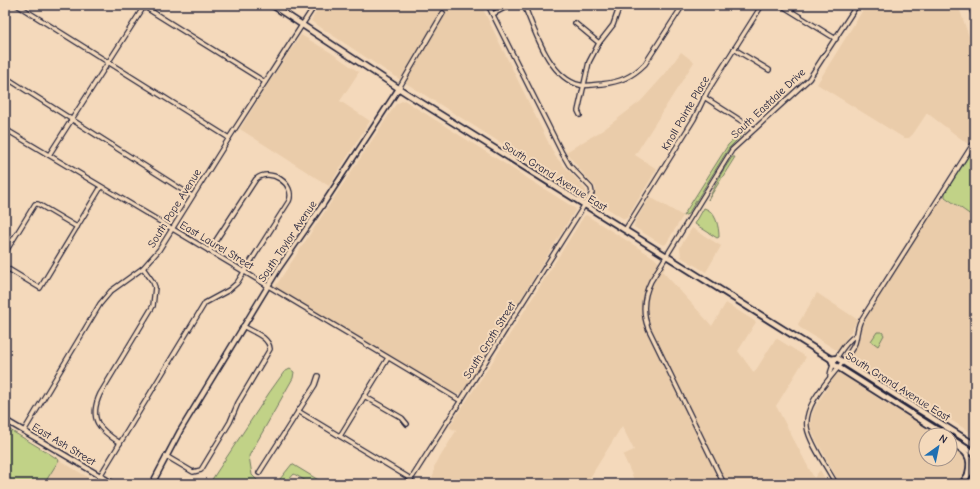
<svg xmlns="http://www.w3.org/2000/svg" width="980" height="489" font-family="'Comic Neue',sans-serif">
<style>
.built{fill:#eaccaa}
.green{fill:#c1d287;stroke:#727a61}
.lines{fill:none;stroke-linecap:round;stroke-linejoin:round}
.minor-casing{stroke:#22223b;stroke-width:6}
.tertiary-casing{stroke:#22223b;stroke-width:7}
.secondary-casing{stroke:#22223b;stroke-width:8}
.minor{stroke:#f4d9bb;stroke-width:3.5}
.tertiary{stroke:#f4d9bb;stroke-width:4}
.secondary{stroke:#f4d9bb;stroke-width:4.5}
.labels{text-anchor:middle;stroke-width:4;stroke-linejoin:round;paint-order:stroke}
.street-label{font-size:11px;fill:#22223b;stroke:#f4d9bb}
</style>
<rect width="100%" height="100%" fill="#f4d9bb"/>
<filter id="ink" filterUnits="userSpaceOnUse"><feTurbulence type="fractalNoise" baseFrequency=".025" numOctaves="2"/><feDisplacementMap in="SourceGraphic" scale="8" xChannelSelector="R" yChannelSelector="G"/><feConvolveMatrix kernelMatrix="1 2 1 2 8 2 1 2 1" color-interpolation-filters="sRGB"/></filter>
<g filter="url(#ink)">
<g class="built">
<path d="M 320,5 L 481,5 L 555,156 L 586,190 L 586,194 L 584,195 L 385,70 L 311,21 Z"/>
<path d="M 866,5 L 958,5 L 975,54 L 975,133 L 968,144 L 927,113 L 913,134 L 909,138 L 904,138 L 817,84 Z"/>
<path d="M 301,35 L 330,52 L 359,72 L 340,101 L 370,121 L 329,186 L 240,129 L 270,81 Z"/>
<path d="M 681,52 L 694,62 L 635,155 L 657,169 L 627,218 L 624,219 L 594,200 L 596,188 L 585,176 L 566,152 L 603,130 L 641,101 L 666,73 Z"/>
<path d="M 404,100 L 576,209 L 463,393 L 457,394 L 450,392 L 322,317 L 282,292 L 275,287 L 396,104 Z"/>
<path d="M 942,196 L 975,218 L 975,435 L 848,357 L 862,333 L 862,325 L 867,316 Z"/>
<path d="M 650,197 L 683,216 L 666,244 L 663,245 L 634,227 L 635,222 Z"/>
<path d="M 586,215 L 653,257 L 665,268 L 663,272 L 712,326 L 726,303 L 756,322 L 738,351 L 754,373 L 776,338 L 806,357 L 776,406 L 814,478 L 820,470 L 828,484 L 636,484 L 623,455 L 634,450 L 622,426 L 586,484 L 428,484 L 434,474 L 434,467 L 456,431 L 449,427 L 491,364 L 584,216 Z"/>
<path d="M 692,228 L 721,246 L 706,272 L 681,257 L 680,247 Z"/>
<path d="M 817,293 L 858,320 L 838,351 L 799,327 L 798,324 Z"/>
<path d="M 840,373 L 887,404 L 904,412 L 936,435 L 926,435 L 926,459 L 950,459 L 950,444 L 961,451 L 967,458 L 968,466 L 967,472 L 959,484 L 840,484 L 813,434 L 810,425 L 812,415 L 815,407 L 834,377 L 837,374 Z"/>
<path d="M 59,460 L 99,484 L 44,484 Z"/>
</g>
<g class="green">
<path d="M 746,128 L 745,132 L 729,148 L 688,214 L 683,216 L 728,145 Z"/>
<path d="M 975,146 L 975,218 L 945,197 L 945,193 Z"/>
<path d="M 732,157 L 735,157 L 708,200 L 721,174 Z"/>
<path d="M 704,208 C 716,211 719,227 719,237 L 717,238 L 695,224 Z"/>
<path d="M 877,332 L 882,332 L 884,335 L 878,346 L 871,341 Z"/>
<path d="M 290,369 L 294,372 L 293,378 L 249,456 L 252,475 L 258,481 L 268,484 L 209,484 L 269,393 L 284,372 Z"/>
<path d="M 5,427 L 50,454 L 59,460 L 44,484 L 5,484 Z"/>
<path d="M 292,464 L 325,484 L 311,484 L 294,474 L 285,484 L 276,484 Z"/>
</g>
<g class="lines">
<defs>
<g id="minor">
<path d="M 17,5 L 229,138"/>
<path d="M 524,5 C 535,31 549,78 580,85 C 587,87 595,84 602,84 C 620,82 632,77 645,64 L 683,5"/>
<path d="M 781,5 L 836,39"/>
<path d="M 970,5 L 975,18"/>
<path d="M 143,6 L 265,82"/>
<path d="M 493,14 L 510,5"/>
<path d="M 575,23 L 599,43"/>
<path d="M 734,49 L 769,70"/>
<path d="M 5,77 L 192,196"/>
<path d="M 399,88 L 443,13"/>
<path d="M 704,97 L 754,129"/>
<path d="M 580,115 L 578,111 L 589,62 L 599,43 L 613,25 L 620,5"/>
<path d="M 5,129 L 461,401"/>
<path d="M 49,155 L 145,5"/>
<path d="M 625,230 L 694,119 L 707,92 L 762,5"/>
<path d="M 5,253 L 35,204 L 38,204 L 77,227"/>
<path d="M 5,267 L 40,288 L 101,187"/>
<path d="M 830,376 C 831,364 845,342 856,335"/>
<path d="M 364,396 L 402,418 L 407,424"/>
<path d="M 298,411 L 411,479"/>
<path d="M 24,431 L 100,304 L 111,291 L 143,268 L 159,250 L 229,138 L 315,5"/>
<path d="M 340,436 L 388,358"/>
<path d="M 120,443 C 100,430 88,420 100,394 L 153,306 L 155,287 L 153,282 L 143,268"/>
<path d="M 166,456 L 193,472 L 201,470 L 230,422 L 238,403 L 270,349 C 269,337 253,332 243,326"/>
<path d="M 259,473 L 315,385 L 318,376"/>
<path d="M 100,476 L 205,303 L 229,290 L 237,283 L 289,201 C 296,184 270,167 256,179 L 209,251"/>
<path d="M 408,484 L 592,193 L 591,188 L 569,165 L 562,153 L 488,5"/>
<path d="M 724,484 L 648,328 C 642,312 643,297 651,281 L 732,150 L 809,79 L 857,5"/>
<path d="M 836,484 C 828,469 809,442 807,427 C 803,398 844,368 855,343 C 857,337 857,329 860,322 L 975,141"/>
</g>
<g id="tertiary">
<path d="M 5,420 L 114,484"/>
<path d="M 152,484 L 180,431 L 279,268 L 324,203 L 399,88"/>
</g>
<g id="secondary">
<path d="M 272,5 L 406,93 L 831,359 L 833,364 L 945,435"/>
<path d="M 831,359 L 837,358 L 975,445"/>
<path d="M 950,438 L 975,454"/>
<path d="M 950,442 C 965,451 973,455 968,474"/>
<path d="M 962,484 L 975,464"/>
<path d="M 973,484 L 975,481"/>
</g>
</defs>
<use href="#minor" class="minor-casing"/>
<use href="#tertiary" class="tertiary-casing"/>
<use href="#secondary" class="secondary-casing"/>
<use href="#minor" class="minor"/>
<use href="#tertiary" class="tertiary"/>
<use href="#secondary" class="secondary"/>
</g>
</g>
<g class="labels">
<g class="street-label">
<text transform="translate(768 103) rotate(-43)" y="4">South Eastdale Drive</text>
<text transform="translate(685 113) rotate(-60)" y="4">Knoll Pointe Place</text>
<text transform="translate(555 176) rotate(32)" y="4">South Grand Avenue East</text>
<text transform="translate(174 208) rotate(-58)" y="4">South Pope Avenue</text>
<text transform="translate(287 241) rotate(-56)" y="4">South Taylor Avenue</text>
<text transform="translate(217 245) rotate(31)" y="4">East Laurel Street</text>
<text transform="translate(489 340) rotate(-58)" y="4">South Groth Street</text>
<text transform="translate(898 386) rotate(32)" y="4">South Grand Avenue East</text>
<text transform="translate(64 444) rotate(31)" y="4">East Ash Street</text>
</g>
</g>
<rect width="980" height="489" fill="none" stroke="#f4d9bb" stroke-width="20"/>
<rect x="10" y="10" width="960" height="469" fill="none" stroke="#22223b" stroke-width="1.5" filter="url(#ink)"/>
<g transform="translate(938 447) rotate(33)"><circle r="19" fill="#f4d9bb" stroke="#a09088"/>
<path d="M0-3L7 15L0 10L-7 15Z" fill="#1f6fb2"/>
<text y="-6" font-size="11" font-weight="bold" text-anchor="middle" fill="#22223b">N</text>
</g>
</svg>
